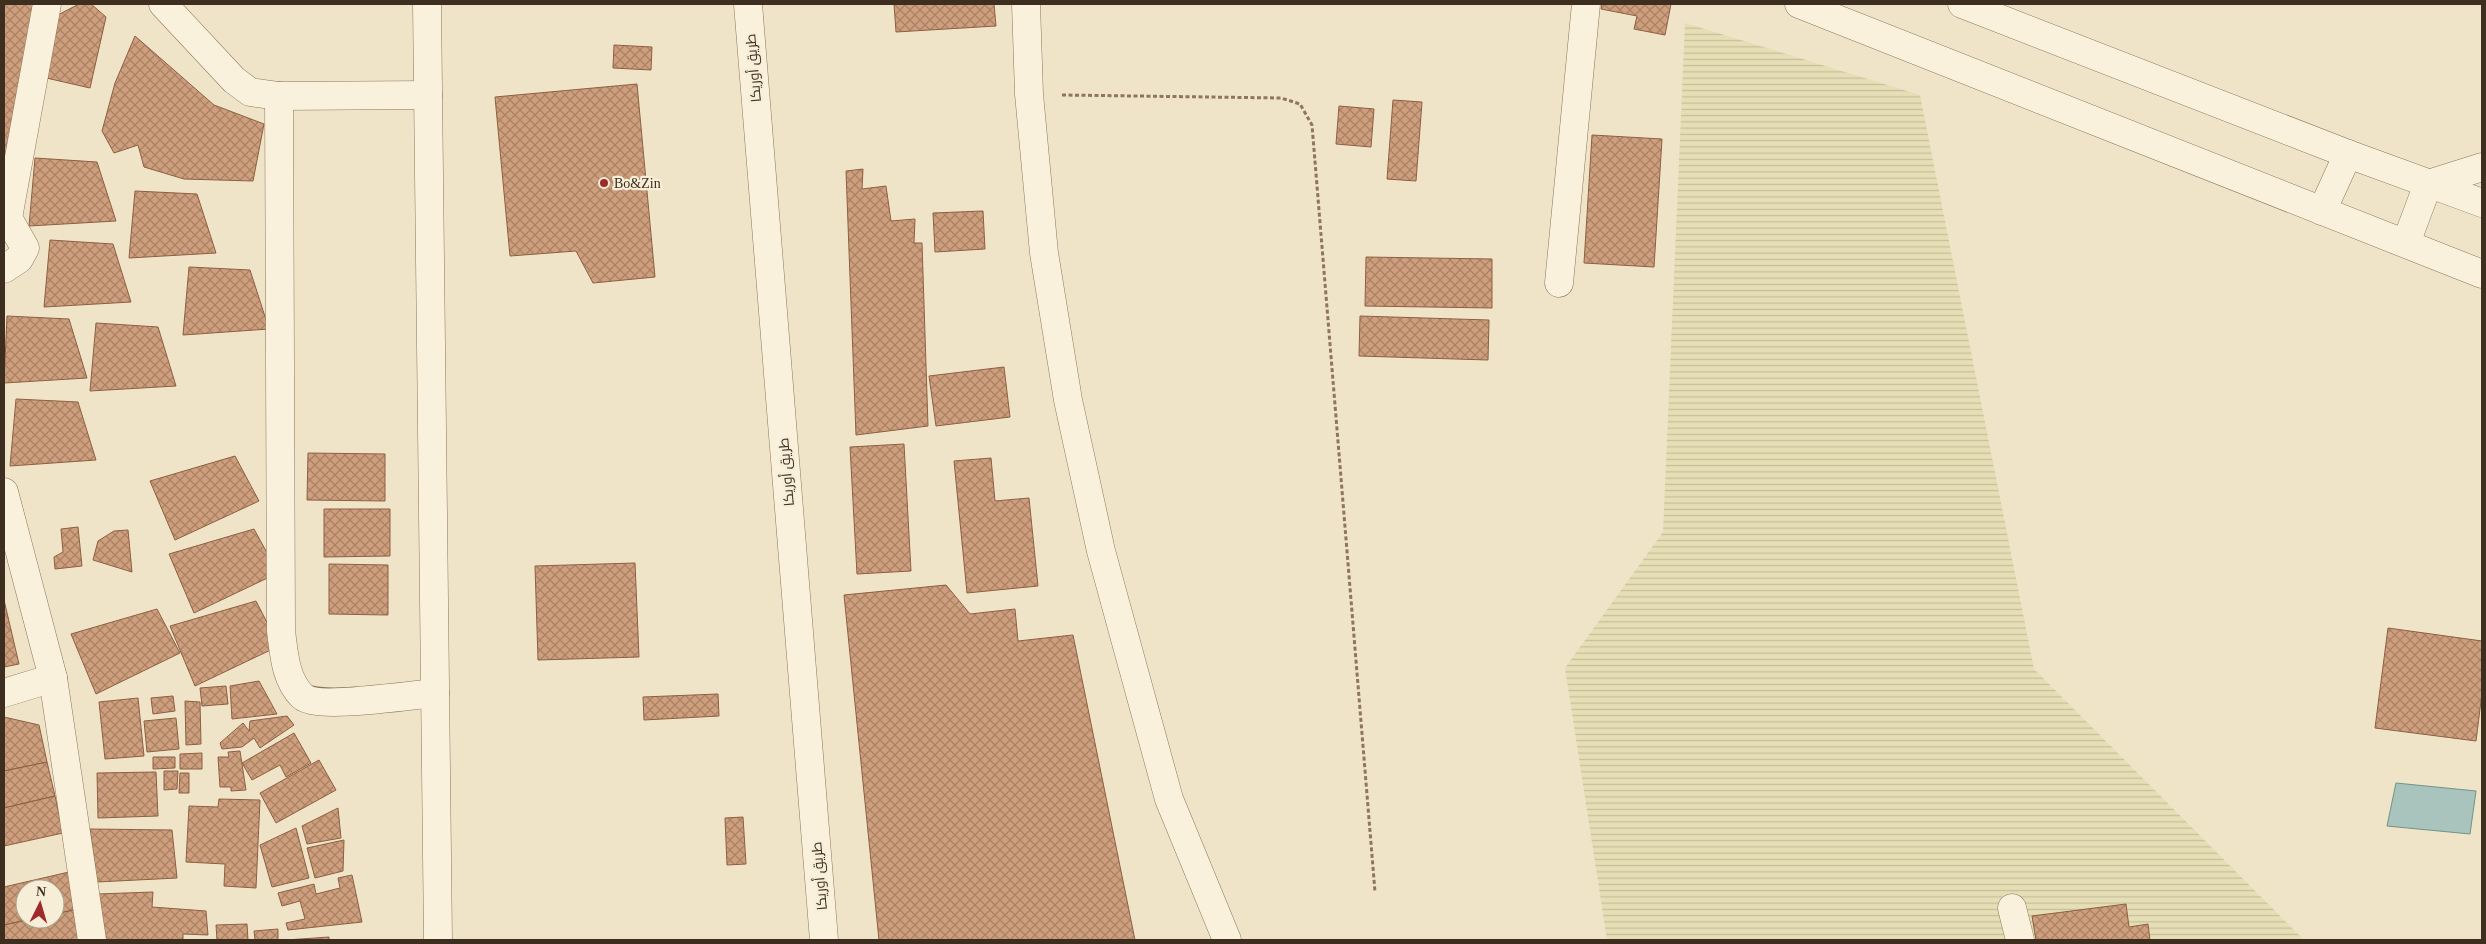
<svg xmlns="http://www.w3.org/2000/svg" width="2486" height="944" font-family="'Times New Roman',Cairo,serif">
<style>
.farmland{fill:url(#farmland-rules)}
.water{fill:#a9c4bc;stroke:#6f938a}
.building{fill:url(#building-cross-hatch);stroke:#8d5f41}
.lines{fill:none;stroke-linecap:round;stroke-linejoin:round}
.minor-casing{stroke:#8d765c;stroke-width:29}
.path{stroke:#8d765c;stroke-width:3;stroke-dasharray:4 2.5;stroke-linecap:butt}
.minor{stroke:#faf1dc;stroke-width:28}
.poi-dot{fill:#9e2a2b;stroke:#f7eed8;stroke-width:2}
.labels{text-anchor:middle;stroke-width:4.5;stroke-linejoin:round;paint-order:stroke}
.street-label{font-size:14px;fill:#3d2e20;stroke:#f7eed8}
.poi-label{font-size:14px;fill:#3d2e20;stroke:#f7eed8;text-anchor:start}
</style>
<defs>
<pattern id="farmland-rules" width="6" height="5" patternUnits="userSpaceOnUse" patternTransform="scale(1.25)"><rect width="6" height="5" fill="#e6deb5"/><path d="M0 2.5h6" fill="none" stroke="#c6bf9b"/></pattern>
<pattern id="building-cross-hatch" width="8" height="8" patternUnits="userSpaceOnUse" patternTransform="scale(1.25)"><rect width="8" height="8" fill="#cf9f7d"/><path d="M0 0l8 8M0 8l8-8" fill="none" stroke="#a98266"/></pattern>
</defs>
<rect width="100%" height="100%" fill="#f0e4c8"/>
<path class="farmland" d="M 1685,23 L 1920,95 L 2034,669 L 2304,940 L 1607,940 L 1565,668 L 1663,532 Z"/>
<path class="water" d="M 2396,783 L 2476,791 L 2470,834 L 2387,826 Z"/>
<g class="building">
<path d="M 4,4 L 38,4 L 4,186 Z"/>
<path d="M 79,4 L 91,4 L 106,17 L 90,88 L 42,77 L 52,18 Z"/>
<path d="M 894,4 L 994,4 L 996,26 L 896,32 Z"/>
<path d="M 1602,4 L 1671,4 L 1665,35 L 1634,29 L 1637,16 L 1601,9 Z"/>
<path d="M 135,36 L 214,105 L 264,124 L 253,181 L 184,179 L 144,167 L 138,145 L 114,153 L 102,131 L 115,83 Z"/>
<path d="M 614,45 L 652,47 L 651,70 L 613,68 Z"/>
<path d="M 637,84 L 655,277 L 593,283 L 576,251 L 510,256 L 495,97 Z"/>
<path d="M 1393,100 L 1422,102 L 1416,181 L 1387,179 Z"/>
<path d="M 1339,106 L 1374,109 L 1371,147 L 1336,144 Z"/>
<path d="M 1592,135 L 1662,139 L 1654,267 L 1584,263 Z"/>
<path d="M 35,158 L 97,162 L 116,221 L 29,226 Z"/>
<path d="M 863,169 L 862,189 L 886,186 L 891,221 L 915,219 L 914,243 L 922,243 L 928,426 L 856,435 L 846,171 Z"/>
<path d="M 135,191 L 197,194 L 216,253 L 129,258 Z"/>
<path d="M 983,211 L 985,249 L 935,252 L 933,213 Z"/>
<path d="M 50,240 L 113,244 L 131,302 L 44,307 Z"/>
<path d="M 1366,257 L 1492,259 L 1492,308 L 1365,306 Z"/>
<path d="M 189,267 L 250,270 L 269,329 L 183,335 Z"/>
<path d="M 7,316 L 69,319 L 87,378 L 4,383 Z"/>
<path d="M 1360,316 L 1489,320 L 1488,360 L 1359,356 Z"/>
<path d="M 96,323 L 158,327 L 176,386 L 90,391 Z"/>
<path d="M 1004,367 L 1010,417 L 936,426 L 929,376 Z"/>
<path d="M 16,399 L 78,402 L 96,460 L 10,466 Z"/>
<path d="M 904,444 L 911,571 L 857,574 L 850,447 Z"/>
<path d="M 308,453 L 385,454 L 385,501 L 307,500 Z"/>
<path d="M 235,456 L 259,501 L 175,540 L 150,481 Z"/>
<path d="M 991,458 L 995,501 L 1029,498 L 1038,586 L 967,593 L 954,461 Z"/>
<path d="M 324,509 L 390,509 L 390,556 L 324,557 Z"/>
<path d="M 78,527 L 82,566 L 55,569 L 54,557 L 63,552 L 61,529 Z"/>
<path d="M 254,529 L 278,573 L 194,613 L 169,554 Z"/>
<path d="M 128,530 L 132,572 L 93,560 L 98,541 L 114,531 Z"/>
<path d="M 635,563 L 639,657 L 538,660 L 535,566 Z"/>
<path d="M 329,564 L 388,565 L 388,615 L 329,614 Z"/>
<path d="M 946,585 L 970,614 L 1015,609 L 1018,641 L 1073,635 L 1135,940 L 879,940 L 844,595 Z"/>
<path d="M 4,600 L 19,664 L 4,667 Z"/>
<path d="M 256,601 L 279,646 L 195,686 L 170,626 Z"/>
<path d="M 157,609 L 180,653 L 96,694 L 71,634 Z"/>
<path d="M 2388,628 L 2482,641 L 2482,693 L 2476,741 L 2375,728 Z"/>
<path d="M 259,681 L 277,714 L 232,719 L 230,686 Z"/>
<path d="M 226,686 L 228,704 L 202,706 L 200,688 Z"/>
<path d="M 718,694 L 719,716 L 644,720 L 643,697 Z"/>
<path d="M 173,696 L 175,711 L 153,714 L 151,698 Z"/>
<path d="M 138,698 L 144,756 L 105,759 L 99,702 Z"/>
<path d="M 185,701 L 200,702 L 201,744 L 186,745 Z"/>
<path d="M 287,716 L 294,725 L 260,748 L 254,738 L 242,747 L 222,749 L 220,743 L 243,723 L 249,731 L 250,721 Z"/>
<path d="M 4,717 L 39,725 L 47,762 L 4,771 Z"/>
<path d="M 176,718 L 179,749 L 147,752 L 144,721 Z"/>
<path d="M 294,733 L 311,763 L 286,777 L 280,765 L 252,780 L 242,763 Z"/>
<path d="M 240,751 L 246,790 L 231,791 L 231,787 L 220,787 L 218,757 L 229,757 L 228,752 Z"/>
<path d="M 202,753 L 202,769 L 180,769 L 180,754 Z"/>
<path d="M 153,757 L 175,757 L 175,768 L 153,769 Z"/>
<path d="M 319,760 L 336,790 L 276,823 L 260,793 Z"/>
<path d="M 47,762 L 55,796 L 4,808 L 4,771 Z"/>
<path d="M 164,771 L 178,771 L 177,789 L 164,790 Z"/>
<path d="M 156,772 L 158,816 L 98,818 L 97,773 Z"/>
<path d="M 180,773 L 189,773 L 189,793 L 179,793 Z"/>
<path d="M 55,796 L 63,833 L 4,846 L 4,808 Z"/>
<path d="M 219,799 L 260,800 L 256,888 L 224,886 L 225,864 L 186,862 L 189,806 L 218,807 Z"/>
<path d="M 338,808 L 341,838 L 307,844 L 302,826 Z"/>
<path d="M 743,817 L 746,864 L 727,865 L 725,818 Z"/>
<path d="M 296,828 L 309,878 L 272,887 L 260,845 Z"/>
<path d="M 90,829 L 172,830 L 177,878 L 97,882 Z"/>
<path d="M 344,840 L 343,871 L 315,878 L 307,848 Z"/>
<path d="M 69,872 L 78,909 L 55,914 L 55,889 L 25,889 L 25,919 L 32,919 L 4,925 L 4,887 Z"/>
<path d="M 352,875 L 362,922 L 288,930 L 286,923 L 305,919 L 300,901 L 282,906 L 278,893 L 314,884 L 316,894 L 340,888 L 338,878 Z"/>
<path d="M 153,892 L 152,907 L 206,911 L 208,935 L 183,934 L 183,940 L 100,940 L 98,894 Z"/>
<path d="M 2126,904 L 2129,927 L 2148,924 L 2150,940 L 2036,940 L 2032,916 Z"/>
<path d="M 78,909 L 85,940 L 4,940 L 4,925 L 32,919 L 55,919 L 55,914 Z"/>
<path d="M 247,924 L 248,940 L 217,940 L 216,925 Z"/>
<path d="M 278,929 L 278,940 L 255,940 L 254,931 Z"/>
<path d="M 329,937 L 329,940 L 286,940 Z"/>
</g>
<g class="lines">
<defs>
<g id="minor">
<path d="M 163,4 L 234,80 L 250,92 L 279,96 L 428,95"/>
<path d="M 427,4 L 438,940"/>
<path d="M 748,4 L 824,940"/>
<path d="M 1026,4 L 1029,94 L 1044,253 L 1068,400 L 1101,551 L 1169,799 L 1227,940"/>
<path d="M 1799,4 L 2482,274"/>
<path d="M 1962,4 L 2348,154 L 2482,203"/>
<path d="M 279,96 L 281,631 C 284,653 285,679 302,696 C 316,710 411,695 435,693"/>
<path d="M 2322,211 L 2348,154"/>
<path d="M 2406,243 L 2428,184 L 2482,167"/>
<path d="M 4,269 L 19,259 L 25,248 L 8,218 L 47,4"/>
<path d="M 1559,283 L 1586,4"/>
<path d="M 4,492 L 53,678 L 92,940"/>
<path d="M 4,693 L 53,678"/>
<path d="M 2012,908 L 2020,940"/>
</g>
</defs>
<use href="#minor" class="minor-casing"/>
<path class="path" d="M 1062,95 L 1281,98 L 1300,104 L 1312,125 L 1375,892"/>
<use href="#minor" class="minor"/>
</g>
<circle class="poi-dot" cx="604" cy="183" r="5"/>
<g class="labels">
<g class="street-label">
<text transform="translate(753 68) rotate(-95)" y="5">طريق أوريكا</text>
<text transform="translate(786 472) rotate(-95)" y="5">طريق أوريكا</text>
<text transform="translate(819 876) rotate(-95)" y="5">طريق أوريكا</text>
</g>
<g class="poi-label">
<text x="614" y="188">Bo&amp;Zin</text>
</g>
</g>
<rect width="2486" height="944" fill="none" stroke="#3d2e20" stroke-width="10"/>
<g transform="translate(40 904) rotate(5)"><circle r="24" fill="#f7eed8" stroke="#ada18e"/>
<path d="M0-4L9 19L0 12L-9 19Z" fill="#9e2a2b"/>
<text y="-8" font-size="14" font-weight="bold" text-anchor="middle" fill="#3d2e20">N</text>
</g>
</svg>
